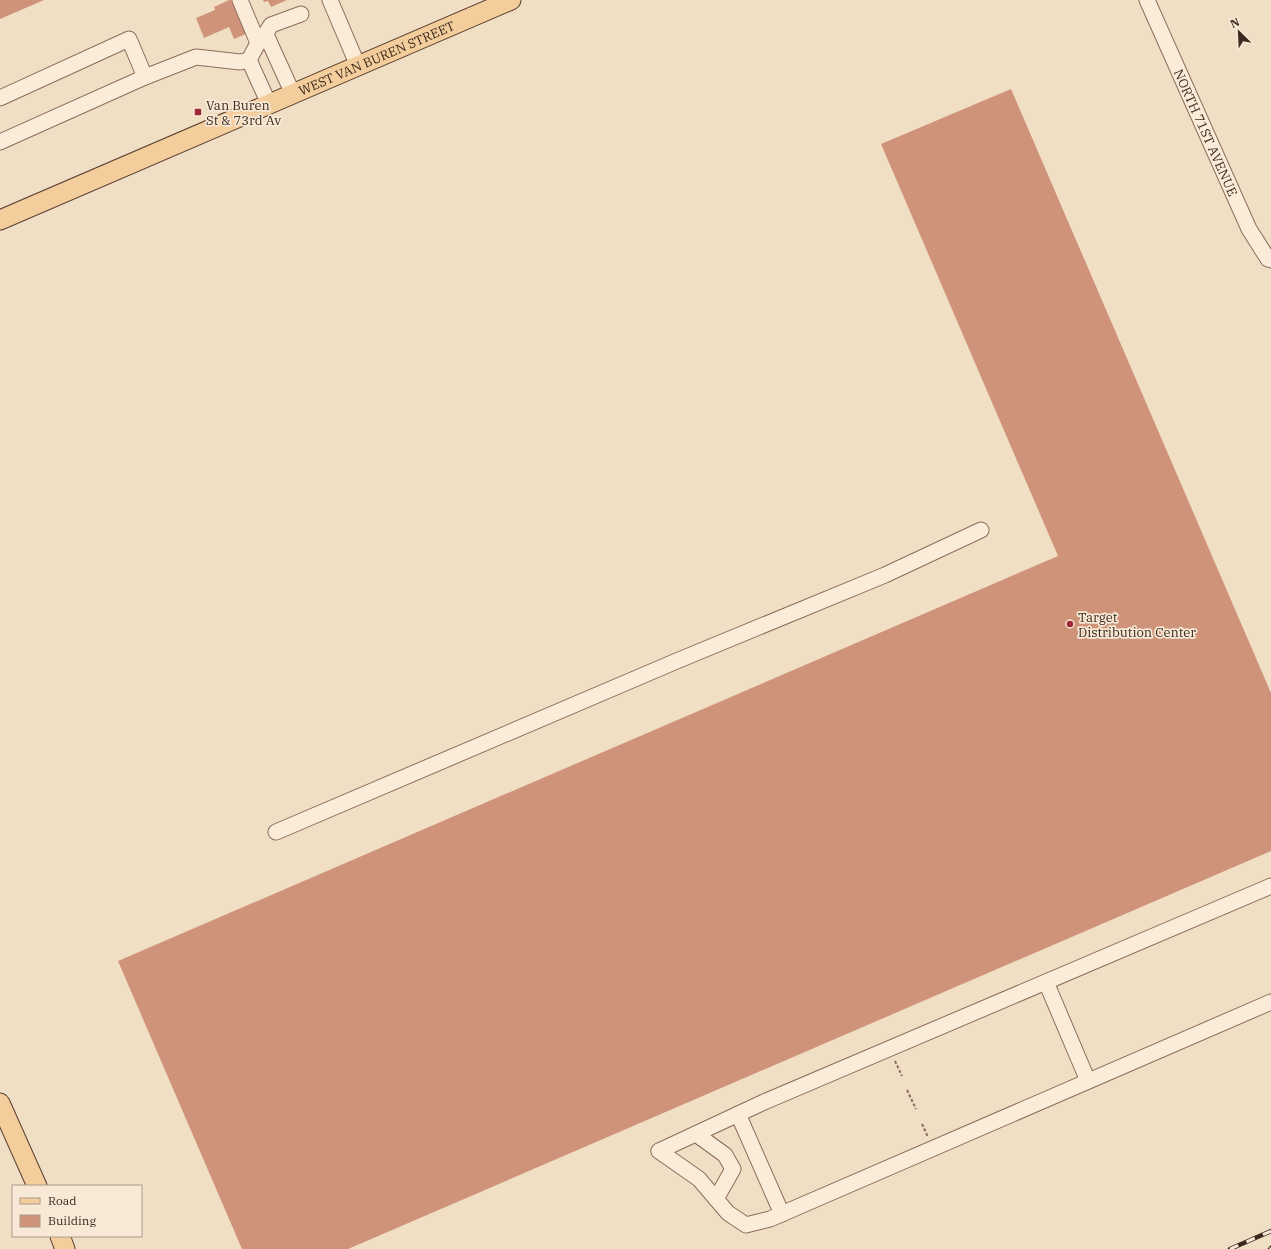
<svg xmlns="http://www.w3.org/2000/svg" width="1271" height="1249" font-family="'IBM Plex Serif',serif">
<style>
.building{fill:#cf937a}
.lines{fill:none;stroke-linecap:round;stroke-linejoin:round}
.minor-casing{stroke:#8b6e5a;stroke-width:17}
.major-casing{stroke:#593d2e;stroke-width:21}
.path{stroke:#8b6e5a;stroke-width:2;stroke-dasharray:3 2;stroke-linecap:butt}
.minor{stroke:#faecd9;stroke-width:15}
.major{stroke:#f3ce9c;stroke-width:19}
.rail-casing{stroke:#3b291e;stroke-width:4.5}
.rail{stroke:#f7e9d5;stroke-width:3;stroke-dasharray:9;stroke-linecap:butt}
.poi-dot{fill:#9c2837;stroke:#f7e9d5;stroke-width:1.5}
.labels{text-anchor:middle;stroke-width:3.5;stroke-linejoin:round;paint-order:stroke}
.street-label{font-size:13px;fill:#3b291e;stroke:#f7e9d5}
.poi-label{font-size:13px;fill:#3b291e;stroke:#f7e9d5;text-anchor:start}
</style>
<rect width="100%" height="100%" fill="#f0dec5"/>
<g class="building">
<path d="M 0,0 L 44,0 L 0,19 Z"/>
<path d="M 229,0 L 231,0 L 246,34 L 234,39 L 229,27 L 204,38 L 196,18 L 215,10 L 214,7 Z"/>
<path d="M 263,0 L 287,0 L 271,7 L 268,1 L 264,2 Z"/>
<path d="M 1011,89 L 1271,693 L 1271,851 L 348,1249 L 242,1249 L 118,961 L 1058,556 L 881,144 Z"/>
</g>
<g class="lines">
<defs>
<g id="minor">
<path d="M 240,0 L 258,43"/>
<path d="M 330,0 L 358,66"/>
<path id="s1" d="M 1147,0 L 1249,229 L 1268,259 L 1271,260"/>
<path d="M 268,39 L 266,33 L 271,25 L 301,14"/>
<path d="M 249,60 L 258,43 L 268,39 L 293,94"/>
<path d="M 145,77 L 196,57 L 240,62 L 249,60 L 269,104"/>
<path d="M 0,98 L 129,39 L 145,77 L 0,142"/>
<path d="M 276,832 L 679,660 L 885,575 L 981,530"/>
<path d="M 1046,982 L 1088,1081"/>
<path d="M 738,1114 L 782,1214"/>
<path d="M 696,1134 L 725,1155 L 733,1169 L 716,1199"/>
<path d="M 659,1151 L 699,1179 L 728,1213 L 746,1225 L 770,1219 L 1271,1002"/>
<path d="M 659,1151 L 764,1102 L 1271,886"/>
</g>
<g id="major">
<path id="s2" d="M 0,220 L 511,0"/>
<path d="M 0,1103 L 37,1186"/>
<path d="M 60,1236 L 65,1249"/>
</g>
</defs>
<use href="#minor" class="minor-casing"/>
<use href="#major" class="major-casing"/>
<g class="path">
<path d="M 895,1061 L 902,1076"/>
<path d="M 907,1090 L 916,1109"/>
<path d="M 922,1124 L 928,1137"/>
</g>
<use href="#minor" class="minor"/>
<use href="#major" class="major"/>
<defs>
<g id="rail">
<path d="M 1230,1249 L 1271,1231"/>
<path d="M 1270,1249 L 1271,1248"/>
</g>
</defs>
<use href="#rail" class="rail-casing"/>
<use href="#rail" class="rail"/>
</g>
<g class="poi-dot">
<rect x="194" y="108" width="8" height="8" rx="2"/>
<circle cx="1070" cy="624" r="4"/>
</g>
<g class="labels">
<g class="street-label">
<text dy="5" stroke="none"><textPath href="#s2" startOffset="410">WEST VAN BUREN STREET</textPath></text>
<text dy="5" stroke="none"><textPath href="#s1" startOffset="145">NORTH 71ST AVENUE</textPath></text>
</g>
<g class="poi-label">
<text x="206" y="110">Van Buren<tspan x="206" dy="15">St &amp; 73rd Av</tspan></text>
<text x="1078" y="622">Target<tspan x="1078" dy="15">Distribution Center</tspan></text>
</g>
</g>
<rect x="12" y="1185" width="130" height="52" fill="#f7e9d5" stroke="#ac9c8c"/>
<rect x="20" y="1198" width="20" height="6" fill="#f3ce9c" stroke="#ac9c8c"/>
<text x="48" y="1205" font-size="12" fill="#3b291e">Road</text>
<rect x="20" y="1215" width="20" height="12" fill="#cf937a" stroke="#ac9c8c"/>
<text x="48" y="1225" font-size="12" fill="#3b291e">Building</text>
<g transform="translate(1239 32) rotate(336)" stroke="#f7e9d5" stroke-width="3" paint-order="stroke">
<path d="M0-3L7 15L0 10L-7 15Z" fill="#3b291e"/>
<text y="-6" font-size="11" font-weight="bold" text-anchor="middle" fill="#3b291e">N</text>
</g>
</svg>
